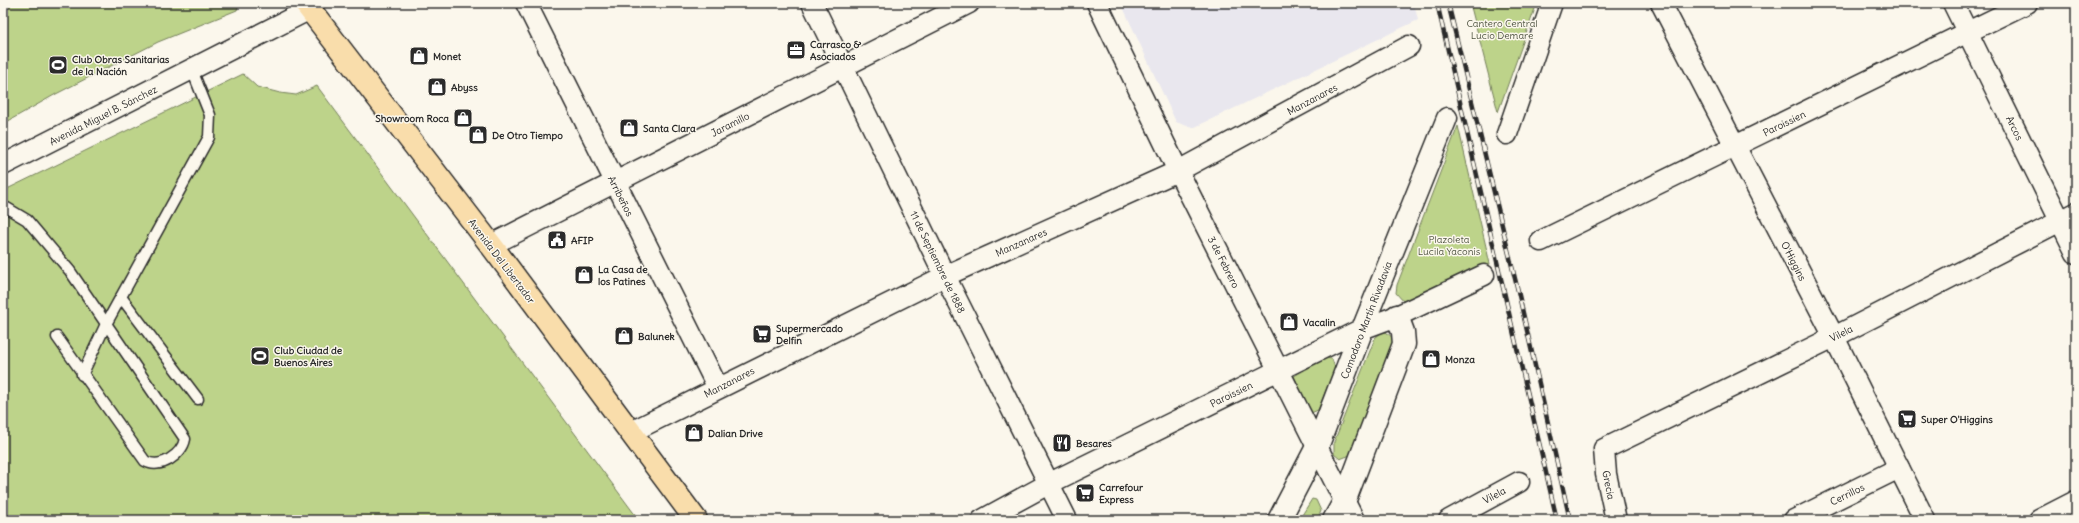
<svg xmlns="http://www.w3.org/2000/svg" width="2079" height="523" font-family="Delius,sans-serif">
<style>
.built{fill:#e9e7ee}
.green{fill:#bdd38a;stroke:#747f5a}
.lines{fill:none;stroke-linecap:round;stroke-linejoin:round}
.service-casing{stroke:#2b2b2b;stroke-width:13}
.minor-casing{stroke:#2b2b2b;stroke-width:23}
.tertiary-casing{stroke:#2b2b2b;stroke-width:25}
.primary-casing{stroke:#2b2b2b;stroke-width:25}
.service{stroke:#fbf7ec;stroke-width:10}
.minor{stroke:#fbf7ec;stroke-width:20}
.tertiary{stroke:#fbf7ec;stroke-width:22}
.primary{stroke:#f9ddab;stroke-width:22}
.rail-casing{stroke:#2b2b2b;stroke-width:4.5}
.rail{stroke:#fbf7ec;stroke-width:3;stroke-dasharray:9;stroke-linecap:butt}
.labels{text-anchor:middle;stroke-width:3;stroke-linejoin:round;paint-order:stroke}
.park-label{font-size:10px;fill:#505543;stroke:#fbf7ec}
.poi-label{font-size:10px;font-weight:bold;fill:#2b2b2b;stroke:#fbf7ec;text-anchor:start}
.street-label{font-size:10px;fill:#2b2b2b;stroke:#fbf7ec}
</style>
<rect width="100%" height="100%" fill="#fbf7ec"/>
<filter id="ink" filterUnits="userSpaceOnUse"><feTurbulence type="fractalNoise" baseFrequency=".025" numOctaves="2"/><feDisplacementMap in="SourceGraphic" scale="8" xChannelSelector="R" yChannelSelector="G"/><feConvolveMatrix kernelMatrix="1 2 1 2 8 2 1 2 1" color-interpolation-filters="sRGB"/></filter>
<g filter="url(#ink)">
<path class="built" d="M 1121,3 L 1414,3 L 1418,20 L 1193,128 L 1176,122 Z"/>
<g class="green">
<path d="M 3,3 L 239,3 L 237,10 L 158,42 L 56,94 L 3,124 Z"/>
<path d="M 1470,3 L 1537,3 L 1498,112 Z"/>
<path d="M 243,74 L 257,87 L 280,93 L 296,95 L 317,86 L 639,520 L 3,520 L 3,191 Z"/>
<path d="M 1458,126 L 1490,264 L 1404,302 L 1396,293 L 1397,285 Z"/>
<path d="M 1382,332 L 1386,332 L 1393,338 L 1393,346 L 1353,454 L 1340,459 L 1334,454 L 1334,442 L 1375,338 Z"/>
<path d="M 1326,358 L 1332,359 L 1335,368 L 1318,410 L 1311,413 L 1294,376 Z"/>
<path d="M 1312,499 L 1316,500 L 1321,511 L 1317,520 L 1299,520 Z"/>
</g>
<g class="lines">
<defs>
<g id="service">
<path d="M 3,208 L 7,208 L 27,220 L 70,271 L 185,439 C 182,455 160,470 145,461 L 57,337"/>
<path d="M 121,297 L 198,399"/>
<path d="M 82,375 L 106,324 L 209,137 L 210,115 L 192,70"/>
</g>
<g id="minor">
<path d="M 526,3 L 718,388"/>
<path d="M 812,3 L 945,276 L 1067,520"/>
<path d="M 1097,3 L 1178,171 L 1354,520"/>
<path d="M 1661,3 L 1834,337 L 1925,520"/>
<path d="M 1953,3 L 2076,253"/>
<path d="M 1507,134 L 1552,3"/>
<path d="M 3,165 L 310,9"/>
<path d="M 1541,241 L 2027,3"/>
<path d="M 491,245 L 969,3"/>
<path d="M 1362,329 L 1447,118"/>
<path d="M 631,432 L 945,276 L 1178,171 L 1409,46"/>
<path d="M 982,520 L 1050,483 L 1362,329 L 1397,316 L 1484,275"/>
<path d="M 1449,520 L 1519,482"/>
<path d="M 1616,520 L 1606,474 L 1604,449 L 1834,337 L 2076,213"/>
<path d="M 1794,520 L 1899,468"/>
<path d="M 2039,520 L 2076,501"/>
</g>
<g id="tertiary">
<path d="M 1279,520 L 1317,447 L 1362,329"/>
<path d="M 1334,520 L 1344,502 L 1404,344 L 1403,332 L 1397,316"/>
</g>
<path id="primary" d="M 305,3 L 491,245 L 696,520"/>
</defs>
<use href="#service" class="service-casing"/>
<use href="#minor" class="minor-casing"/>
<use href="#tertiary" class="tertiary-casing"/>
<use href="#primary" class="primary-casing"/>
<use href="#service" class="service"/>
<use href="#minor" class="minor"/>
<use href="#tertiary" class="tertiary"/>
<use href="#primary" class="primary"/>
<defs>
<g id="rail">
<path d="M 1437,3 L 1557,520"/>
<path d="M 1448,3 L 1518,291 L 1570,520"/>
</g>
</defs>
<use href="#rail" class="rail-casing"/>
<use href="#rail" class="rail"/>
</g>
</g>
<defs>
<symbol id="office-square" viewBox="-11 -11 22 22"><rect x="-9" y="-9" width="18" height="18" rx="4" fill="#2b2b2b" stroke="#fbf7ec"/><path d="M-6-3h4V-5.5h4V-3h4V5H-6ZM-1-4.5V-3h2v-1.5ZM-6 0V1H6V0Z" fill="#fff"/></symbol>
<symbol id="shop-square" viewBox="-11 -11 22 22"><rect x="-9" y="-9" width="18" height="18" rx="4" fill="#2b2b2b" stroke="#fbf7ec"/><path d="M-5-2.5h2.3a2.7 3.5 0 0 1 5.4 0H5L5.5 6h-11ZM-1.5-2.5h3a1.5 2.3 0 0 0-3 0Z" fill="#fff"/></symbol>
<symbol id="stadium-square" viewBox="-11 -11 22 22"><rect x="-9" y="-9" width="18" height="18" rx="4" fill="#2b2b2b" stroke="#fbf7ec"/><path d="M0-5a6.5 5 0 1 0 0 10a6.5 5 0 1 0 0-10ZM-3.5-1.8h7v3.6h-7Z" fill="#fff"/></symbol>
<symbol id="civic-square" viewBox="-11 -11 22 22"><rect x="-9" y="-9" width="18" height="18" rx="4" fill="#2b2b2b" stroke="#fbf7ec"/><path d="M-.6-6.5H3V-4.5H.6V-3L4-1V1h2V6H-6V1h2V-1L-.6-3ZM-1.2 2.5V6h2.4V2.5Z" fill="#fff"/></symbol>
<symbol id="supermarket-square" viewBox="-11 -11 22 22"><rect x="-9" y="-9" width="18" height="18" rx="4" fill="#2b2b2b" stroke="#fbf7ec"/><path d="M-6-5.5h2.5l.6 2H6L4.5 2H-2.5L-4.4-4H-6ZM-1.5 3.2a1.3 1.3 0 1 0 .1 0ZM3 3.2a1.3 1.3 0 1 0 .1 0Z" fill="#fff"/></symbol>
<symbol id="restaurant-square" viewBox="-11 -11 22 22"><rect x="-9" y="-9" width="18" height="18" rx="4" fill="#2b2b2b" stroke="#fbf7ec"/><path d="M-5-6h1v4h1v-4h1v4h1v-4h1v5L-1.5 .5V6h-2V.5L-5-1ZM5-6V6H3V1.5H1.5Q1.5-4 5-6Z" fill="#fff"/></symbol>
</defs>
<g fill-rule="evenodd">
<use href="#office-square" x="785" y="39" width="22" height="22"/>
<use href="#shop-square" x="408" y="45" width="22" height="22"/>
<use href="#stadium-square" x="47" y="54" width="22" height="22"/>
<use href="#shop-square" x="426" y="76" width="22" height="22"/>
<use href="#shop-square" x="452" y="107" width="22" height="22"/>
<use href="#shop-square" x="618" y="117" width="22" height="22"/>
<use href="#shop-square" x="467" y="124" width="22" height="22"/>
<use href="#civic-square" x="546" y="229" width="22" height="22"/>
<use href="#shop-square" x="573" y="264" width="22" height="22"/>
<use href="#shop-square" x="1278" y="311" width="22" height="22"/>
<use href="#supermarket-square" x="751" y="323" width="22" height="22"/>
<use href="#shop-square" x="613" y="325" width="22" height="22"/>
<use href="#stadium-square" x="249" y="345" width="22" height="22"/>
<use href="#shop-square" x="1420" y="348" width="22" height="22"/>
<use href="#supermarket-square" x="1896" y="408" width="22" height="22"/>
<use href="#shop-square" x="683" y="422" width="22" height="22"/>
<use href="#restaurant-square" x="1051" y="432" width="22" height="22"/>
<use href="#supermarket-square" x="1074" y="482" width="22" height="22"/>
</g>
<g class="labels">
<g class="park-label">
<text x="1502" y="27">Cantero Central<tspan x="1502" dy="12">Lucio Demare</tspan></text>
<text x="1449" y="243">Plazoleta<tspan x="1449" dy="12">Lucila Yaconis</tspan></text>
</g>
<g class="poi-label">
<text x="810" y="48">Carrasco &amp;<tspan x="810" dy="12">Asociados</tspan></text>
<text x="433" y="60">Monet</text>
<text x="72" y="63">Club Obras Sanitarias<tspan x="72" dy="12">de la Nación</tspan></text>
<text x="451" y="91">Abyss</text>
<text x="449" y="122" text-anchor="end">Showroom Roca</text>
<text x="643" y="132">Santa Clara</text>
<text x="492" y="139">De Otro Tiempo</text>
<text x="571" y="244">AFIP</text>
<text x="598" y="273">La Casa de<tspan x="598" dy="12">los Patines</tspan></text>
<text x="1303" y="326">Vacalin</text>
<text x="776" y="332">Supermercado<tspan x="776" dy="12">Delfin</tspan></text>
<text x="638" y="340">Balunek</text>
<text x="274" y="354">Club Ciudad de<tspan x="274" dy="12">Buenos Aires</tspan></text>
<text x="1445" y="363">Monza</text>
<text x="1921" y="423">Super O'Higgins</text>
<text x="708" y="437">Dalian Drive</text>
<text x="1076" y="447">Besares</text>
<text x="1099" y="491">Carrefour<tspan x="1099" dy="12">Express</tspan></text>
</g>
<g class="street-label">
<text transform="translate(1312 99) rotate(-28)" y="4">Manzanares</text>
<text transform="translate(103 115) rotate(-27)" y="4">Avenida Miguel B. Sánchez</text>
<text transform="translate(1784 123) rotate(-26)" y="4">Paroissien</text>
<text transform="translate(730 124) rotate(-27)" y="4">Jaramillo</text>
<text transform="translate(2015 128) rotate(64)" y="4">Arcos</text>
<text transform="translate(621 196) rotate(63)" y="4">Arribeños</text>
<text transform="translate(1021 242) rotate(-24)" y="4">Manzanares</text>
<text transform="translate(502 261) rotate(53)" y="4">Avenida Del Libertador</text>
<text transform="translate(1794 261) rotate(63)" y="4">O'Higgins</text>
<text transform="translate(938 262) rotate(64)" y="4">11 de Septiembre de 1888</text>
<text transform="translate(1224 262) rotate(63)" y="4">3 de Febrero</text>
<text transform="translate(1366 320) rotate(-69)" y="4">Comodoro Martín Rivadavia</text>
<text transform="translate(1841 333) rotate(-27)" y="4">Vilela</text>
<text transform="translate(729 382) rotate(-27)" y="4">Manzanares</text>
<text transform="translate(1231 394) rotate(-26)" y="4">Paroissien</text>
<text transform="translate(1609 485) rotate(79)" y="4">Grecia</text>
<text transform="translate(1847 494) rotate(-26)" y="4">Cerrillos</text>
<text transform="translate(1494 495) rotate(-28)" y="4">Vilela</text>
</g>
</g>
<rect width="2079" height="523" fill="none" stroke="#fbf7ec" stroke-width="16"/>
<rect x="8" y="8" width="2063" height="507" fill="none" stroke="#2b2b2b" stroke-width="1.5" filter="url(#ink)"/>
</svg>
